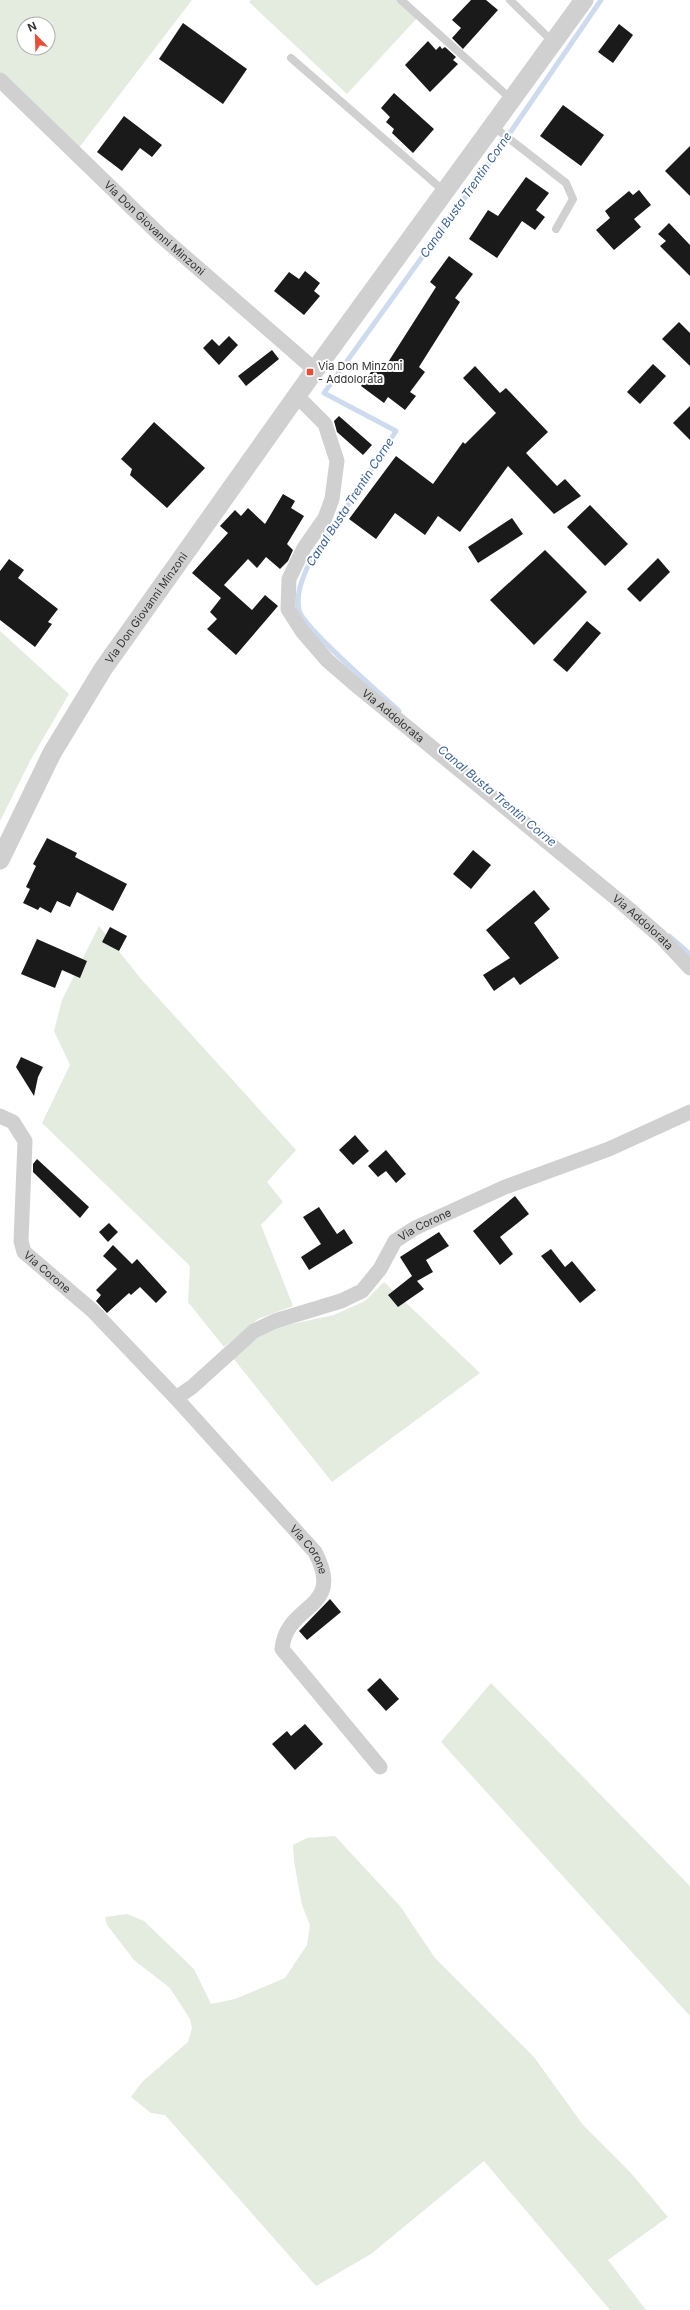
<svg xmlns="http://www.w3.org/2000/svg" width="690" height="2310" font-family="Inter,sans-serif">
<style>
.green{fill:#e3ecdf;fill-rule:evenodd}
.lines{fill:none;stroke-linecap:round;stroke-linejoin:round}
.stream{stroke:#cedbef;stroke-width:5}
.building{fill:#1a1a1a}
.service{stroke:#d0d0d0;stroke-width:8}
.minor{stroke:#d0d0d0;stroke-width:15}
.tertiary{stroke:#d0d0d0;stroke-width:19}
.poi-dot{fill:#ec4c33;stroke:#fff;stroke-width:1.5}
.labels{text-anchor:middle;stroke-width:4;stroke-linejoin:round;paint-order:stroke}
.street-label{font-size:11px;fill:#333;stroke:#fff}
.poi-label{font-size:11px;fill:#333;stroke:#fff;text-anchor:start}
.water-label{font-size:12px;font-style:italic;fill:#3c629a;stroke:#fff}
</style>
<rect width="100%" height="100%" fill="#fff"/>
<g class="green">
<path d="M 0,0 L 192,0 L 78,149 L 0,74 ZM 24,24 L 48,24 L 48,48 L 24,48 Z"/>
<path d="M 251,0 L 402,0 L 418,17 L 347,94 L 249,2 Z"/>
<path d="M 0,631 L 69,694 L 30,761 L 0,821 Z"/>
<path d="M 99,926 L 141,979 L 296,1150 L 267,1182 L 283,1202 L 261,1225 L 293,1306 L 258,1319 L 224,1347 L 188,1302 L 190,1266 L 42,1123 L 70,1065 L 54,1031 L 62,1000 Z"/>
<path d="M 384,1282 L 480,1373 L 332,1482 L 233,1358 L 265,1332 L 278,1327 L 334,1315 L 365,1301 Z"/>
<path d="M 491,1683 L 690,1886 L 690,2016 L 441,1742 Z"/>
<path d="M 335,1836 L 400,1906 L 435,1958 L 534,2057 L 583,2125 L 630,2172 L 668,2217 L 608,2260 L 646,2310 L 610,2310 L 484,2161 L 371,2254 L 316,2286 L 165,2115 L 151,2113 L 131,2097 L 142,2082 L 188,2042 L 192,2028 L 190,2019 L 170,1988 L 134,1960 L 107,1925 L 105,1917 L 127,1914 L 144,1921 L 194,1969 L 211,2004 L 235,1999 L 285,1978 L 307,1945 L 310,1925 L 302,1905 L 294,1861 L 293,1845 L 307,1838 Z"/>
</g>
<g class="lines">
<g class="stream">
<path d="M 399,711 C 382,695 302,627 299,610 C 296,595 301,582 307,568 L 396,431 L 324,393 L 477,181 L 601,0"/>
<path d="M 669,936 L 690,954"/>
</g>
</g>
<g class="building">
<path d="M 471,0 L 486,0 L 498,10 L 463,49 L 452,38 L 461,28 L 452,20 Z"/>
<path d="M 183,23 L 247,69 L 223,104 L 159,59 Z"/>
<path d="M 619,24 L 633,35 L 613,63 L 598,52 Z"/>
<path d="M 428,41 L 436,50 L 440,46 L 442,49 L 445,47 L 456,57 L 453,60 L 458,64 L 430,92 L 405,65 Z"/>
<path d="M 394,93 L 434,129 L 413,153 L 392,133 L 394,129 L 386,122 L 390,117 L 381,108 Z"/>
<path d="M 563,105 L 604,135 L 581,166 L 540,136 Z"/>
<path d="M 124,116 L 162,145 L 152,157 L 140,148 L 122,171 L 97,152 Z"/>
<path d="M 690,146 L 690,196 L 665,171 Z"/>
<path d="M 526,177 L 549,193 L 536,210 L 545,217 L 535,230 L 522,221 L 497,258 L 469,239 L 488,210 L 498,216 Z"/>
<path d="M 639,190 L 651,205 L 634,219 L 641,227 L 614,250 L 596,230 L 610,218 L 605,211 L 629,191 L 633,195 Z"/>
<path d="M 669,223 L 690,245 L 690,276 L 660,246 L 666,241 L 658,234 Z"/>
<path d="M 449,256 L 473,274 L 455,298 L 460,302 L 419,367 L 425,372 L 410,392 L 416,396 L 405,410 L 388,397 L 384,403 L 361,386 L 378,362 L 385,367 L 436,287 L 430,282 Z"/>
<path d="M 305,271 L 320,283 L 314,291 L 320,296 L 304,315 L 274,291 L 289,272 L 299,279 Z"/>
<path d="M 679,322 L 690,333 L 690,366 L 662,339 Z"/>
<path d="M 229,336 L 238,345 L 219,365 L 203,348 L 212,339 L 219,346 Z"/>
<path d="M 272,350 L 279,359 L 246,386 L 238,376 Z"/>
<path d="M 653,364 L 666,376 L 640,404 L 627,392 Z"/>
<path d="M 475,366 L 500,393 L 506,388 L 548,432 L 526,453 L 557,486 L 565,479 L 581,496 L 554,514 L 508,466 L 460,532 L 438,516 L 425,535 L 395,513 L 376,539 L 349,519 L 396,456 L 433,484 L 463,442 L 465,444 L 496,413 L 463,378 Z"/>
<path d="M 690,406 L 690,440 L 673,423 Z"/>
<path d="M 339,416 L 372,445 L 363,455 L 337,432 L 334,421 Z"/>
<path d="M 154,422 L 205,468 L 167,508 L 130,475 L 132,469 L 121,459 Z"/>
<path d="M 283,494 L 295,501 L 291,508 L 304,516 L 287,544 L 293,550 L 288,561 L 280,569 L 266,557 L 257,568 L 248,559 L 224,585 L 252,610 L 265,595 L 278,606 L 236,655 L 207,629 L 217,619 L 210,612 L 221,598 L 192,573 L 228,533 L 220,526 L 235,510 L 241,516 L 248,508 L 265,524 Z"/>
<path d="M 590,505 L 628,544 L 605,566 L 567,527 Z"/>
<path d="M 512,518 L 523,534 L 478,563 L 468,547 Z"/>
<path d="M 545,550 L 587,592 L 534,645 L 490,600 Z"/>
<path d="M 658,558 L 670,572 L 640,602 L 627,589 Z"/>
<path d="M 9,559 L 24,570 L 18,578 L 58,609 L 48,622 L 52,624 L 35,647 L 0,620 L 0,571 Z"/>
<path d="M 587,621 L 601,633 L 567,672 L 553,660 Z"/>
<path d="M 47,838 L 77,853 L 75,857 L 127,884 L 113,911 L 77,892 L 70,907 L 57,901 L 51,913 L 40,907 L 38,910 L 23,903 L 30,889 L 26,887 L 36,866 L 33,864 Z"/>
<path d="M 473,850 L 491,865 L 471,889 L 453,874 Z"/>
<path d="M 534,890 L 550,909 L 534,923 L 559,958 L 520,985 L 514,977 L 494,991 L 483,975 L 510,958 L 486,930 Z"/>
<path d="M 110,927 L 127,936 L 119,951 L 102,942 Z"/>
<path d="M 37,939 L 87,961 L 80,978 L 62,970 L 55,988 L 21,974 Z"/>
<path d="M 21,1057 L 43,1067 L 38,1077 L 34,1096 L 16,1067 Z"/>
<path d="M 355,1135 L 369,1151 L 353,1165 L 339,1150 Z"/>
<path d="M 386,1150 L 406,1174 L 396,1183 L 386,1171 L 378,1177 L 368,1166 Z"/>
<path d="M 37,1159 L 89,1207 L 80,1218 L 33,1172 L 33,1164 Z"/>
<path d="M 515,1196 L 529,1214 L 500,1237 L 513,1254 L 500,1265 L 473,1231 Z"/>
<path d="M 319,1207 L 337,1234 L 344,1229 L 353,1243 L 309,1270 L 301,1257 L 321,1244 L 303,1217 Z"/>
<path d="M 109,1223 L 118,1232 L 108,1242 L 99,1232 Z"/>
<path d="M 439,1232 L 449,1246 L 426,1260 L 433,1272 L 417,1281 L 424,1289 L 398,1307 L 388,1295 L 412,1276 L 400,1257 Z"/>
<path d="M 113,1245 L 132,1264 L 137,1259 L 167,1292 L 156,1303 L 140,1287 L 131,1295 L 129,1293 L 107,1313 L 96,1301 L 101,1295 L 96,1290 L 117,1269 L 103,1256 Z"/>
<path d="M 551,1249 L 565,1267 L 572,1261 L 596,1290 L 580,1303 L 541,1256 Z"/>
<path d="M 330,1599 L 341,1612 L 307,1640 L 299,1631 Z"/>
<path d="M 380,1678 L 399,1699 L 386,1711 L 367,1690 Z"/>
<path d="M 305,1724 L 323,1744 L 295,1770 L 272,1744 L 287,1731 L 291,1736 Z"/>
</g>
<g class="lines">
<g class="service">
<path d="M 401,0 L 511,99"/>
<path d="M 510,0 L 554,43"/>
<path d="M 291,58 L 445,192"/>
<path d="M 493,126 L 566,183 L 573,199 L 556,229"/>
</g>
<g class="minor">
<path id="s1" d="M 0,80 L 161,236 L 315,370"/>
<path id="s2" d="M 297,396 L 325,424 L 337,461 L 332,499 L 325,518 L 304,548 L 289,579 L 288,609 L 302,631 L 327,660 L 357,686 L 623,904 L 661,937 L 690,968"/>
<path id="s3" d="M 0,1116 L 13,1122 L 25,1141 L 21,1241 L 24,1252 L 93,1311 L 176,1398 L 192,1387 L 254,1331 L 275,1321 L 341,1301 L 362,1291 L 380,1269 L 395,1241 L 415,1228 L 505,1187 L 609,1149 L 690,1112"/>
<path id="s4" d="M 176,1398 L 315,1552 C 346,1611 286,1602 282,1649 L 380,1767"/>
</g>
<path class="tertiary" id="s5" d="M 0,860 L 52,753 L 103,669 L 315,370 L 584,0"/>
</g>
<rect class="poi-dot" x="306" y="368" width="8" height="8" rx="2"/>
<g class="labels">
<g class="street-label">
<text dy="4" stroke="none"><textPath href="#s1" startOffset="214">Via Don Giovanni Minzoni</textPath></text>
<text dy="4" stroke="none"><textPath href="#s5" startOffset="292">Via Don Giovanni Minzoni</textPath></text>
<text dy="4" stroke="none"><textPath href="#s2" startOffset="389">Via Addolorata</textPath></text>
<text dy="4" stroke="none"><textPath href="#s2" startOffset="713">Via Addolorata</textPath></text>
<text dy="4" stroke="none"><textPath href="#s3" startOffset="672">Via Corone</textPath></text>
<text dy="4" stroke="none"><textPath href="#s3" startOffset="179">Via Corone</textPath></text>
<text dy="4" stroke="none"><textPath href="#s4" startOffset="202">Via Corone</textPath></text>
</g>
<g class="poi-label">
<text x="318" y="370">Via Don Minzoni<tspan x="318" dy="13">- Addolorata</tspan></text>
</g>
<g class="water-label">
<text transform="translate(466 195) rotate(-55)" y="4">Canal Busta Trentin Corne</text>
<text transform="translate(350 502) rotate(-57)" y="4">Canal Busta Trentin Corne</text>
<text transform="translate(497 796) rotate(40)" y="4">Canal Busta Trentin Corne</text>
</g>
</g>
<g transform="translate(36 36) rotate(337)"><circle r="19" fill="#ffffff" stroke="#adadad"/>
<path d="M0-3L7 15L0 10L-7 15Z" fill="#ec4c33"/>
<text y="-6" font-size="11" font-weight="bold" text-anchor="middle" fill="#333333">N</text>
</g>
</svg>
